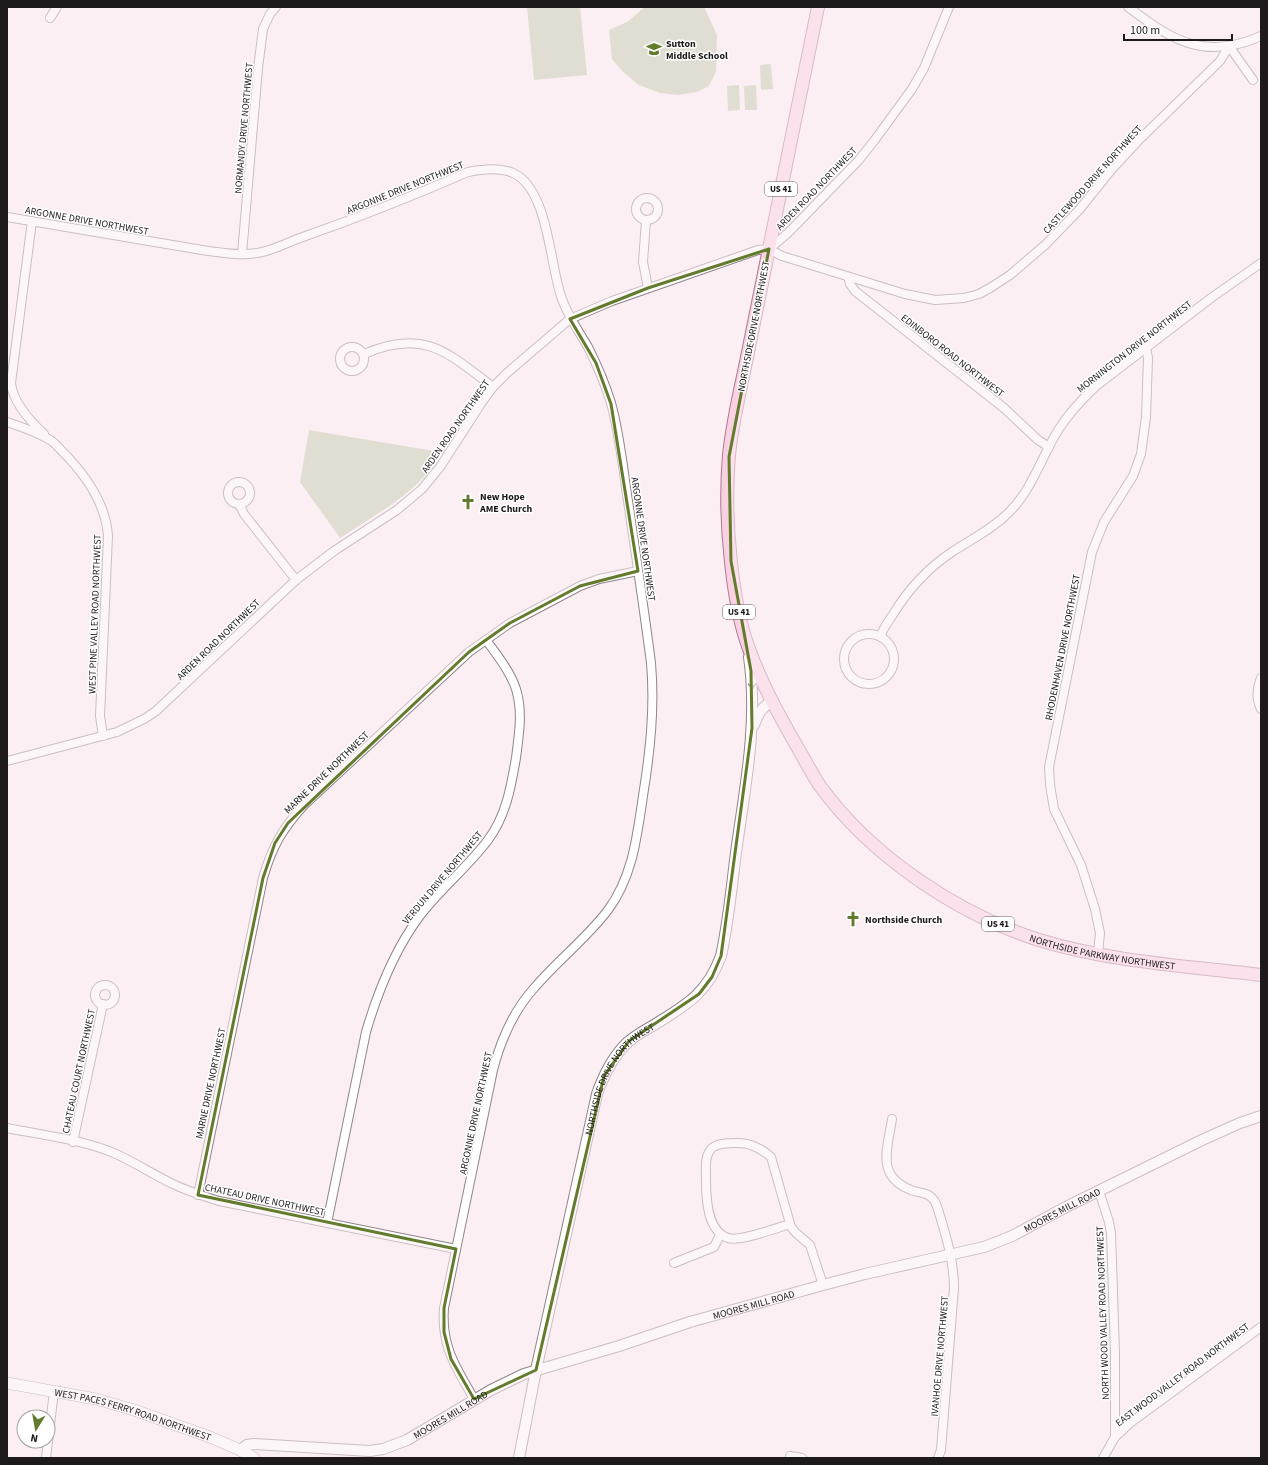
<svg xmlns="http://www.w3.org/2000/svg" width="1268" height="1465" font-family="'Source Sans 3',sans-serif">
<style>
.green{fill:#becba8}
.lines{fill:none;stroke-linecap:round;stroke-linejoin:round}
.minor-casing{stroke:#90858a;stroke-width:10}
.tertiary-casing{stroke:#90858a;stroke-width:12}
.secondary-casing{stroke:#90858a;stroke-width:12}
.primary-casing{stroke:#aa7c92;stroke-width:14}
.minor{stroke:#fff;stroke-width:8}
.tertiary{stroke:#fff;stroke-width:10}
.secondary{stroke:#fff;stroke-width:11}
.primary{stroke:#fad0e3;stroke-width:12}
.oneway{stroke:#9a9899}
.marked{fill:none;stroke:#627b2d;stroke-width:3;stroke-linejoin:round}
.labels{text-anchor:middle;stroke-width:3;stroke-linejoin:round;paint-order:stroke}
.shield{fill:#fff;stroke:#625f60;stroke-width:1}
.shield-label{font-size:9px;font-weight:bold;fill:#1e1a1c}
.poi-label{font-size:10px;font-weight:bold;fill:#1e1a1c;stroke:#fff;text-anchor:start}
.street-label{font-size:10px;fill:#1e1a1c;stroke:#fff}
</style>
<rect width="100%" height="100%" fill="#fbeff4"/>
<g class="green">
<path d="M 527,7 L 580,7 L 587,75 L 534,80 Z"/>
<path d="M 645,7 L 704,7 L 717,35 L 716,72 L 709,86 L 697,92 L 678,95 L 660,93 L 639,85 L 623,72 L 612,59 L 609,30 L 627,22 Z"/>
<path d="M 771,64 L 773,89 L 761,90 L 760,65 Z"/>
<path d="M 739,85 L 740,110 L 728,111 L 727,86 Z"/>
<path d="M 756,85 L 757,110 L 745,110 L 744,86 Z"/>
<path d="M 309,430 L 440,452 C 435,459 432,467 427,473 C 405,500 368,519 340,538 L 300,482 Z"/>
</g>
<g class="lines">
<defs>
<g id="minor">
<path d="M 1128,7 C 1173,41 1205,61 1261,36"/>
<path d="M 50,18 L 57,7"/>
<circle cx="647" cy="209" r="11"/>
<path d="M 7,217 L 208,251 C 224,253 241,256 257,253 C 272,251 286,243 300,238 C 357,218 413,196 468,172 C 483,169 499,167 513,173 C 548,188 550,265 561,296 C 567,315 578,330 588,347 C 597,365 605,383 611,403 C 620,435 623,469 628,501 C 636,555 644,609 651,663 C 655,708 650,752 643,796 C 637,836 633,876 608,910 C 587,938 558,960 535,987 C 514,1010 501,1039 493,1070 L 444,1308 C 441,1347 456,1367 474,1399"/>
<path d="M 32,221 L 11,383 C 13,403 30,421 44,434"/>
<path d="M 646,221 L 643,262 L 648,288"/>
<path d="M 769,249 L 782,256 L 905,294 L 935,300 L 964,298 L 979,294 L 990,288 L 1010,275 L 1045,245 L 1079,210 L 1112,169 L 1138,141 L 1220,61 L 1229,46 L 1253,80"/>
<path d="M 242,254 L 258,68 L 263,29 L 270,14 L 276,7"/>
<path d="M 848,277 L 850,284 L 855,291 L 1004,408 L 1038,440 L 1049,447"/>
<circle cx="352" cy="359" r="12"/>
<path d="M 364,354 C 424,328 447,352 493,387"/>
<path d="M 7,422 C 22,427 37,432 50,440 C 54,442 58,447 61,450 C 84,473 106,503 108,536 L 100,716 L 103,736"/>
<circle cx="239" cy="493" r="11"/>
<path d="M 239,504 L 244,514 L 296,580"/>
<circle cx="869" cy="659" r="25"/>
<path d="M 881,637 C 882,629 888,622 892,616 C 907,591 928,568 952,552 C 970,540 989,531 1005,516 C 1031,493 1040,460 1057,432 C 1068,414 1081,400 1096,386 L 1211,298 L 1261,263"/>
<path d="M 1261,678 C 1257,688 1256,699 1261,709"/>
<path d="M 7,761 L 117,732 L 144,719 L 156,711 L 296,580 L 334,551 L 397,510 L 422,489 L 440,467 L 482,402 L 493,387 L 507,373 L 570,319 L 612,301 L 758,250 L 769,249 L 788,233 L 858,161 L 874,141 L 912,89 L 924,68 L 949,7"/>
<path d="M 1098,954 L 1100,933 L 1095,909 L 1081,865 L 1054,809 L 1050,785 L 1049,767 L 1092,552 L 1104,522 L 1133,476 L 1141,454 L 1146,417 L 1148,358 L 1146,348"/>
<circle cx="105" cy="995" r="10"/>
<path d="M 892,1119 C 888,1147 875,1176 911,1190 C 918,1193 928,1192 933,1199 C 937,1203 938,1210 940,1216 C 947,1239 954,1263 954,1288 L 941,1450 L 938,1458"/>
<path d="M 7,1128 C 42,1135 84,1140 116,1154 C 136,1163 154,1175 173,1184 C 187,1191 203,1196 219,1201 L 456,1249"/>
<path d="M 73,1142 L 103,1004"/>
<path d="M 1099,1191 L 1109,1222 L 1111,1233 L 1115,1353 L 1115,1437"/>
<path d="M 198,1195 L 263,878 C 272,847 282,829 304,805 L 469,652 L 510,623 L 580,586 L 599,579 L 638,571"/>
<path d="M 327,1223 L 366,1032 C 378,991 394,951 419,917 C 440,889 467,868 488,840 C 506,816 511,787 516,758 C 519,734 523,712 516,689 C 510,671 497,655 486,640"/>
<path d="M 790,1224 C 777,1228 739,1242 728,1238 C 707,1231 706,1198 706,1180 C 706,1169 704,1156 712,1148 C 718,1143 728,1143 735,1143 C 749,1142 761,1148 771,1157 L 791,1227 L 796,1233 L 810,1245 L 823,1285"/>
<path d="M 674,1263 L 714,1247 L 720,1235"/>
<path d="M 790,1456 L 802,1458"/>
<path d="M 46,1458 L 54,1391"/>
<path d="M 1103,1458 L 1115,1437 L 1130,1423 L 1261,1327"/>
</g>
<g id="tertiary">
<path d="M 754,725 C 758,714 762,707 772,701"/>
<path id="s1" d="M 240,1450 L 247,1445 L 254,1444 L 370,1451 L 383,1449 L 407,1440 L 491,1390 L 524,1374 L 619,1346 L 690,1322 L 823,1285 L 865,1274 L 984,1247 L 1012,1236 L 1066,1207 L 1202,1140 L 1240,1123 L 1261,1116"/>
<path id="s2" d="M 519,1458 L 536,1370 L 597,1094 C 604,1074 613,1056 628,1042 C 636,1035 645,1030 654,1025 C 686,1005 707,994 721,956 C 729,920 732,882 737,845 C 746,783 758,720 749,657"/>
</g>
<g id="secondary">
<path id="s3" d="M 7,1383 L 96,1399 L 134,1410 L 210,1437 L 240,1450 L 254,1458"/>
</g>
<g id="primary">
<path id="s4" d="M 818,7 L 744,372 C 738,399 732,427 729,455 C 726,490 727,527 731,562 C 734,591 739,622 749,649 C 762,685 780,717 799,750 C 806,762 812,774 820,786 C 871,856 957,914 1039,940 C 1111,962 1187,966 1261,975"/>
</g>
</defs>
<use href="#minor" class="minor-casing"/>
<use href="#tertiary" class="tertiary-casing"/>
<use href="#secondary" class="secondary-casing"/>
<use href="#primary" class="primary-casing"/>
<use href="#minor" class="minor"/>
<use href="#tertiary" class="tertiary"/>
<use href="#secondary" class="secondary"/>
<use href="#primary" class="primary"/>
</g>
<defs><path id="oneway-chevron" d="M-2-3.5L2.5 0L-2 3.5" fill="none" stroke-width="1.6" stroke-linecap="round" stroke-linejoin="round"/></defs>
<use class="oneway" href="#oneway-chevron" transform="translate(752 686) rotate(88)"/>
<path d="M0 0H1268V1465H0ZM 769,249 L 729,457 L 731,561 L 751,671 L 752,728 L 721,956 L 712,977 L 699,994 L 629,1041 L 604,1076 L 536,1370 L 474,1399 L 451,1359 L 444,1332 L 444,1308 L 456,1249 L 198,1195 L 263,878 L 275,843 L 288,823 L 469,652 L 510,623 L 580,586 L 638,571 L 611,404 L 596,363 L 570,319 L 648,288 Z" fill="#fbeff4" fill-opacity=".55" fill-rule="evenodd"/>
<path class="marked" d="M 769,249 L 729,457 L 731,561 L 751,671 L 752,728 L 721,956 L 712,977 L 699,994 L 629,1041 L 604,1076 L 536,1370 L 474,1399 L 451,1359 L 444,1332 L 444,1308 L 456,1249 L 198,1195 L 263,878 L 275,843 L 288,823 L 469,652 L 510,623 L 580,586 L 638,571 L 611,404 L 596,363 L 570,319 L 648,288 Z"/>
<defs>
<symbol id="school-bare" viewBox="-9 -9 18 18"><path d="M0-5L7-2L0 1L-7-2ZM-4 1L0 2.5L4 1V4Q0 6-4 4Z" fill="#627b2d" stroke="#fff" stroke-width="2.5" paint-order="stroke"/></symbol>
<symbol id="church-bare" viewBox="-9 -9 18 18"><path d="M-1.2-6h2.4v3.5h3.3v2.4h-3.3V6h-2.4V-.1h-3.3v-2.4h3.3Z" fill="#627b2d" stroke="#fff" stroke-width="2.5" paint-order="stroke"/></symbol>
</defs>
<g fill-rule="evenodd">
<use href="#school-bare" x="643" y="38" width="22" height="22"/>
<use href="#church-bare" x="457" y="491" width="22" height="22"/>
<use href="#church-bare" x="842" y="908" width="22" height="22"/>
</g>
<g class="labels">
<g class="shield">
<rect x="765" y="182" width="32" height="14" rx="3"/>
<rect x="723" y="605" width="32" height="14" rx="3"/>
<rect x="982" y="917" width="32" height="14" rx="3"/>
</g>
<g class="shield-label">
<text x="781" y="192">US 41</text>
<text x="739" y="615">US 41</text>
<text x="998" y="927">US 41</text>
</g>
<g class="poi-label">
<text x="666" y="47">Sutton<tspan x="666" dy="12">Middle School</tspan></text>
<text x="480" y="500">New Hope<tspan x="480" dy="12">AME Church</tspan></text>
<text x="865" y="923">Northside Church</text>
</g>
<g class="street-label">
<text transform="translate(243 128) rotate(-85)" y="4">NORMANDY DRIVE NORTHWEST</text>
<text transform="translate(1092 179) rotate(-48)" y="4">CASTLEWOOD DRIVE NORTHWEST</text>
<text transform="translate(405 187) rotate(-22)" y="4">ARGONNE DRIVE NORTHWEST</text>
<text transform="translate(816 188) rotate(-46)" y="4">ARDEN ROAD NORTHWEST</text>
<text transform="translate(87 220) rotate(10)" y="4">ARGONNE DRIVE NORTHWEST</text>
<text transform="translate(753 326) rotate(-79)" y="4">NORTHSIDE DRIVE NORTHWEST</text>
<text transform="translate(1134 346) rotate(-38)" y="4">MORNINGTON DRIVE NORTHWEST</text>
<text transform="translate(953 355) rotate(38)" y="4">EDINBORO ROAD NORTHWEST</text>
<text transform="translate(455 426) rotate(-55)" y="4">ARDEN ROAD NORTHWEST</text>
<text transform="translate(644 539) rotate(82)" y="4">ARGONNE DRIVE NORTHWEST</text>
<text transform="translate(94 614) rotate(-88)" y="4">WEST PINE VALLEY ROAD NORTHWEST</text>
<text transform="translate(218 639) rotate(-44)" y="4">ARDEN ROAD NORTHWEST</text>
<text transform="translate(1062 647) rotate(-79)" y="4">RHODENHAVEN DRIVE NORTHWEST</text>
<text transform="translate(326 772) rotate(-44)" y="4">MARNE DRIVE NORTHWEST</text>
<text transform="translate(442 877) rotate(-50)" y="4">VERDUN DRIVE NORTHWEST</text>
<text dy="4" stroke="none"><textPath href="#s4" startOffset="1144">NORTHSIDE PARKWAY NORTHWEST</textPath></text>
<text transform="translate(78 1071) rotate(-78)" y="4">CHATEAU COURT NORTHWEST</text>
<text dy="4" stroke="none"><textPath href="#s2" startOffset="397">NORTHSIDE DRIVE NORTHWEST</textPath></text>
<text transform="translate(210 1083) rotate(-78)" y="4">MARNE DRIVE NORTHWEST</text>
<text transform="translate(475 1113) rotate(-78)" y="4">ARGONNE DRIVE NORTHWEST</text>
<text transform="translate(265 1199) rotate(12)" y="4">CHATEAU DRIVE NORTHWEST</text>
<text dy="4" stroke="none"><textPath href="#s1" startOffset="869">MOORES MILL ROAD</textPath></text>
<text dy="4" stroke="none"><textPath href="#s1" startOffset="545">MOORES MILL ROAD</textPath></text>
<text transform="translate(1102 1313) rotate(-92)" y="4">NORTH WOOD VALLEY ROAD NORTHWEST</text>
<text transform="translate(939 1356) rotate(-85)" y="4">IVANHOE DRIVE NORTHWEST</text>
<text transform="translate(1182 1374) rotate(-37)" y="4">EAST WOOD VALLEY ROAD NORTHWEST</text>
<text dy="4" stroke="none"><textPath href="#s1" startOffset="221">MOORES MILL ROAD</textPath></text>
<text dy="4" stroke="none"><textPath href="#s3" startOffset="130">WEST PACES FERRY ROAD NORTHWEST</textPath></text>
</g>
</g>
<rect width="1268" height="1465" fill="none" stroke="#1e1a1c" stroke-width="16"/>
<g transform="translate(36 1429) rotate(191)"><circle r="19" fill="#ffffff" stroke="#a5a3a4"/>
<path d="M0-3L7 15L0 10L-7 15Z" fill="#627b2d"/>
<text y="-6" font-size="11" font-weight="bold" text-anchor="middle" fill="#1e1a1c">N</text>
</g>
<path d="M1124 34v6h108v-6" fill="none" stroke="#1e1a1c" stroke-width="2"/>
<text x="1130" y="34" font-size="12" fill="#1e1a1c" stroke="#ffffff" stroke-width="3" paint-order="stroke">100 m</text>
</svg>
